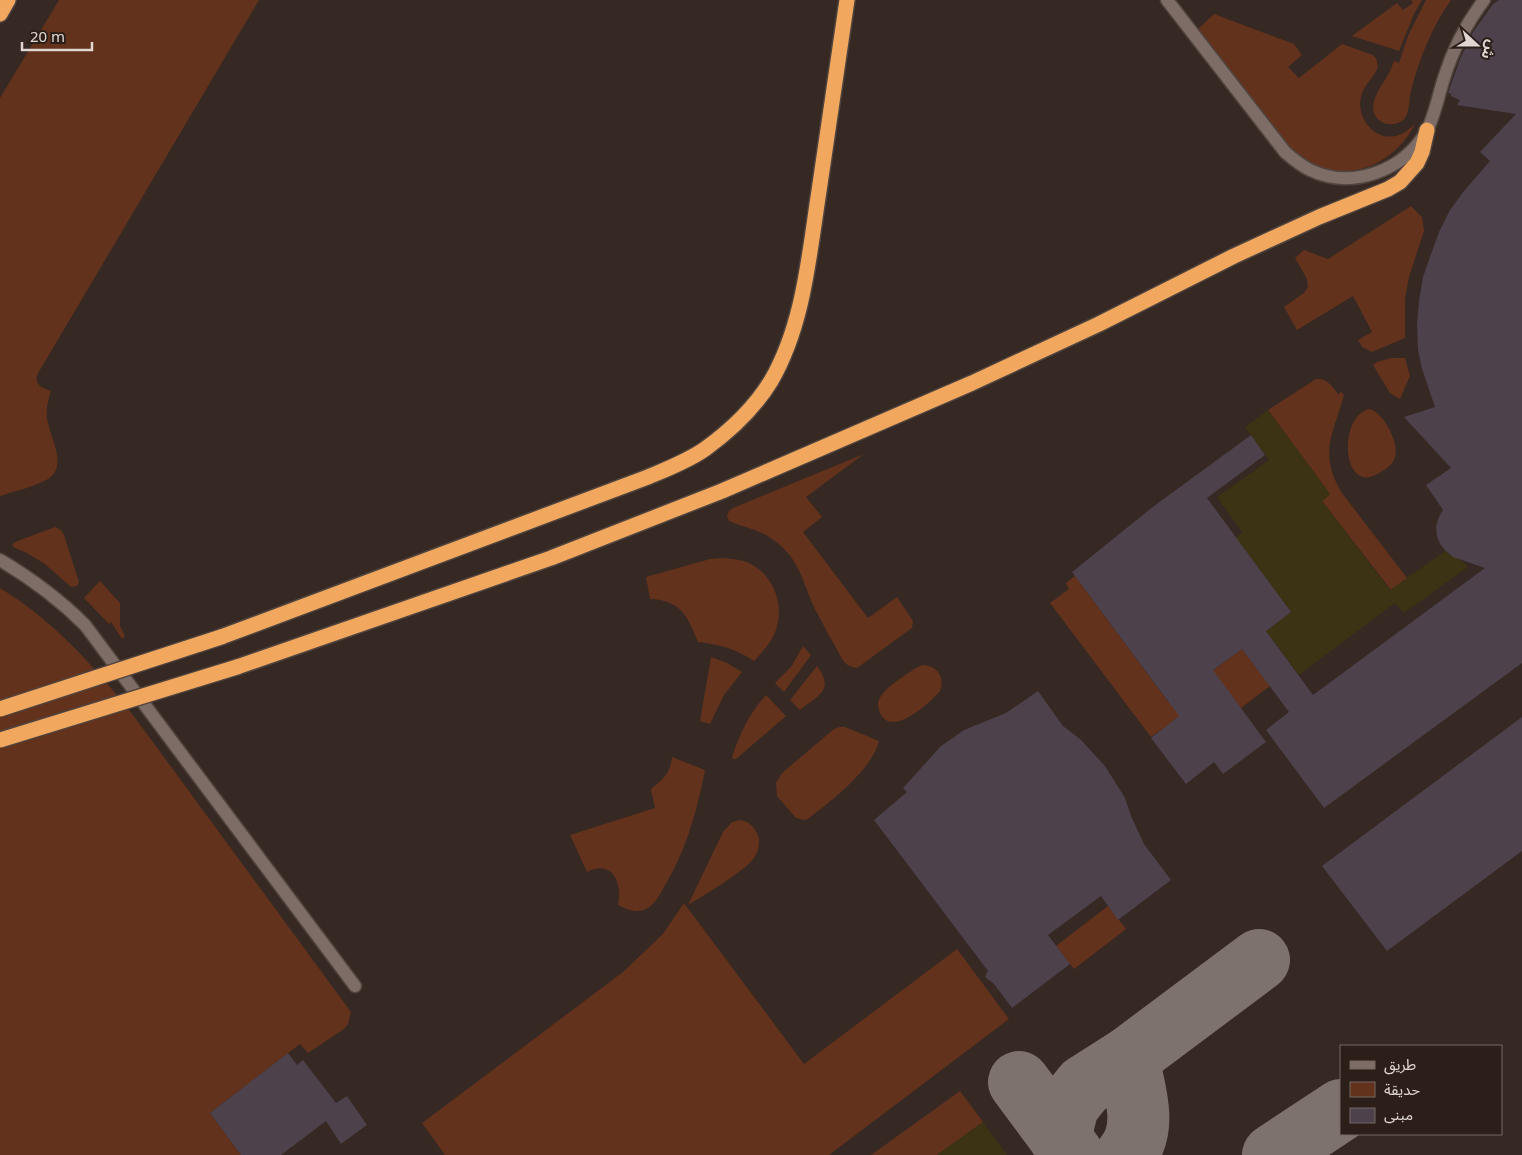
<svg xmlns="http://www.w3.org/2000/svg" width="1522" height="1155" font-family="'Noto Sans','Noto Sans Arabic',sans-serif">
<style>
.green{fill:#62321c}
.sand{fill:#3b3313}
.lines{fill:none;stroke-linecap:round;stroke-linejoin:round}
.taxiway{stroke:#7e726d;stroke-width:62}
.building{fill:#4d414c}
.street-casing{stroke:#50443f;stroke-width:15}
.highway-casing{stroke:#50443f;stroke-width:18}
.street{stroke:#7e6d66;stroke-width:12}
.highway{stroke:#f2a75f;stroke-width:15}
.highway-bridge-casing{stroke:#50443f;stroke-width:18;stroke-linecap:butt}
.highway-bridge{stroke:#f2a75f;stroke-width:15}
</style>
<rect width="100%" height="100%" fill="#362822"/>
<g class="green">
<path d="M 59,0 L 259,0 L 37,375 C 35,386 43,388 51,391 C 48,400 46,408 47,418 C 49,436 69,466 48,479 C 34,487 15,491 0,496 L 0,98 Z"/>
<path d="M 1411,0 L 1422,0 L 1414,14 L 1399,51 L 1352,36 L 1397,3 L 1403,10 L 1413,3 Z"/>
<path d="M 1426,0 L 1451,0 C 1432,27 1419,59 1411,91 C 1408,101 1411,117 1400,122 C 1394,125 1387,125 1382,122 C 1362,110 1381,87 1388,75 C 1390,71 1392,66 1394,61 L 1399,63 L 1408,36 Z"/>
<path d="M 1214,14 L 1294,44 L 1302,55 L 1288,67 L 1299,78 L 1342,44 L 1373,55 L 1376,58 L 1378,67 C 1374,78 1363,85 1361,97 C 1356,119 1376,143 1399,135 C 1405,133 1410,128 1415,124 C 1397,160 1356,182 1316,166 C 1305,162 1297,154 1287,146 L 1197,30 Z"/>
<path d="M 1411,206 L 1422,217 L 1424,231 L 1409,277 L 1405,299 L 1405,338 L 1372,352 L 1362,347 L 1358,340 L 1372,332 L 1353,296 L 1297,330 L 1284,307 L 1304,293 L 1308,287 L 1307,279 L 1295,258 L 1304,250 L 1328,259 Z"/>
<path d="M 1391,358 L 1405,358 L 1410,376 L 1400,399 L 1390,393 L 1373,365 L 1377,362 Z"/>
<path d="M 1316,379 C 1327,378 1332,386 1338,394 L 1341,392 L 1344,395 C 1333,435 1318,453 1342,493 L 1407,578 L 1391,590 L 1322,501 L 1330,494 L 1268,410 Z"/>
<path d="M 1370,409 C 1383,412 1400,444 1395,457 C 1393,465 1386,469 1379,473 C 1342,497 1337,415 1370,409 Z"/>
<path d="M 864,454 L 806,497 L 822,517 L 803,532 L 868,618 L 897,597 L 913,621 L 912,628 L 909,630 L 857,668 C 850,667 846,665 842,659 C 833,642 823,625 814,607 C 801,578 799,556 769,537 C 757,529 742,527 729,521 L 727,516 L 729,511 L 733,508 Z"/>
<path d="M 55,527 L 61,530 L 64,535 L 79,582 L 77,586 L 71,587 L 45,564 L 25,552 L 15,548 L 12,545 L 15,542 Z"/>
<path d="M 723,558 C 732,559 741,559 749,563 C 772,574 784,602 777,626 C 774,640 763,651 754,661 C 736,649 719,644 698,642 C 688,617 681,600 650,599 L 646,577 L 710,559 Z"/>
<path d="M 1075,576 L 1169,703 L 1242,649 L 1270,686 L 1241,708 L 1171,737 L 1164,728 L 1151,737 L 1050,603 L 1069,589 L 1066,583 Z"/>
<path d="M 100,581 L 120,603 L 120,626 L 125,636 L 122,639 L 111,622 L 109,624 L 84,598 Z"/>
<path d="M 0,588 C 53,620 95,667 133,715 L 351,1012 L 348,1024 L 344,1029 L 308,1053 L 300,1044 L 210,1113 L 241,1155 L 0,1155 Z"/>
<path d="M 803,646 L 811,655 L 784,692 L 775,683 L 791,667 Z"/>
<path d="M 711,657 L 727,663 L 742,672 L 724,695 L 710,724 L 700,721 Z"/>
<path d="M 922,665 C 938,666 945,677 940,691 C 929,704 891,738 880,713 C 878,708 877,702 880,698 C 885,687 906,675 916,668 Z"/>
<path d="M 817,666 C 835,690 819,695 800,710 L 790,700 Z"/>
<path d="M 766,695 L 786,716 L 736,759 L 733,759 L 732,757 C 740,733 749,714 766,695 Z"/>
<path d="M 840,727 L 845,727 L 879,741 C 872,770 831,801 808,819 L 804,820 L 796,818 L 777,796 L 776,783 L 782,773 L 834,729 Z"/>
<path d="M 672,757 L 705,770 C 697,811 686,851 664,887 C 659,896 654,906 644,910 C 635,913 626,909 618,905 C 623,883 612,859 587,872 L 570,835 L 655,808 L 651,789 C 663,780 671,772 672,757 Z"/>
<path d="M 739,820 C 749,821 752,825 757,833 C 761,840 759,851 754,858 C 744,872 704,895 688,905 L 723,832 L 732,822 Z"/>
<path d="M 684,903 L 804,1064 L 957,949 L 1009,1019 L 829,1155 L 445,1155 L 422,1123 L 623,972 L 663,934 Z"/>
<path d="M 1108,906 L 1126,929 L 1074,969 L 1056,946 Z"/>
<path d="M 960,1091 L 983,1122 L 937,1155 L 871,1155 Z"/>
</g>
<g class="sand">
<path d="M 1268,410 L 1330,494 L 1322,501 L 1390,590 L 1445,551 C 1453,557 1461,559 1468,567 L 1404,613 L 1395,603 L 1299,675 L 1266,631 L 1291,612 L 1236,538 L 1242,532 L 1217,497 L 1269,460 L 1245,427 Z"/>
<path d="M 983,1122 L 1007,1155 L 937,1155 Z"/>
</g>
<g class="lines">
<g class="taxiway">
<path d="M 1019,1082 L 1073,1155"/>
<path d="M 1060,1138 L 1068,1106 L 1084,1086 L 1128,1058 L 1259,960"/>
<path d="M 1126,1155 C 1149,1128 1134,1089 1128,1058"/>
<path d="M 1273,1155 L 1341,1110"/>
</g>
</g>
<g class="building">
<path d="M 1499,0 L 1522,0 L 1522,663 L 1324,808 L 1266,730 L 1289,712 L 1242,649 L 1213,670 L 1266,742 L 1223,774 L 1214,762 L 1186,784 L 1151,738 L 1179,716 L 1072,572 L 1154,506 L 1251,435 L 1265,455 L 1207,498 L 1291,612 L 1266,631 L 1313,695 L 1485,568 L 1453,557 L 1446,551 L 1440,544 L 1437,536 L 1436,526 L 1439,517 L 1443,510 L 1426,485 L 1451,468 L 1404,417 L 1435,407 L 1422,369 L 1418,350 L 1417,325 L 1419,301 L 1423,277 L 1431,254 L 1439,232 L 1450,210 L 1464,191 L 1490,161 L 1480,152 L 1516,114 L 1457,105 L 1460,100 L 1451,96 L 1451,94 L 1448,93 L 1460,59 L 1473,32 L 1493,4 Z"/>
<path d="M 1038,691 L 1063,726 L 1080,739 L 1105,766 L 1125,798 L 1131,816 L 1144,844 L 1171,880 L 1118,920 L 1101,896 L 1048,935 L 1070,964 L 1012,1008 L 994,984 L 985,977 L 988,971 L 874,820 L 907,792 L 903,788 L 941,746 L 964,730 L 1006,713 Z"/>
<path d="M 1522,717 L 1522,851 L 1387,951 L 1322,866 Z"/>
<path d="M 288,1053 L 297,1065 L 303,1060 L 336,1103 L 347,1096 L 367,1125 L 341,1144 L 326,1121 L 281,1155 L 241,1155 L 210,1113 Z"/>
</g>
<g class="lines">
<defs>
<g id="street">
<path d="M 1167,0 L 1285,152 C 1293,159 1300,165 1310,170 C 1352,190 1403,171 1426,132 C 1434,119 1439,93 1444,78 C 1453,49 1466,24 1484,0"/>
<path d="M 0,560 C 32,579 59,599 85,625 L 355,986"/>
</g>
<g id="highway">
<path d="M 0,14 L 8,0"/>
<path d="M 221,637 L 648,477 C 667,469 688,461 705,449 C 730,431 755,407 771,381 C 804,324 809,255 819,191 C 828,127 838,64 847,0"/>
<path d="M 237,667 L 551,558 L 722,491 L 972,383 L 1099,324 L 1234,256 L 1319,217 L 1388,189 L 1400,182 L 1417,163 L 1422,152 L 1427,130"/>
</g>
</defs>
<use href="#street" class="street-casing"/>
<use href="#highway" class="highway-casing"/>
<use href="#street" class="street"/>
<use href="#highway" class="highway"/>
<defs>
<g id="highway-bridge">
<path d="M 0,709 L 221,637"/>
<path d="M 0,740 L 237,667"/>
</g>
</defs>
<use href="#highway-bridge" class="highway-bridge-casing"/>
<use href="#highway-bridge" class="highway-bridge"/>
</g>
<rect x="1340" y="1045" width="162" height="90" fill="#2c1f19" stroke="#746963"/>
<rect x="1350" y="1061" width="25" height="8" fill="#7e6d66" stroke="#746963"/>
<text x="1384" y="1070" font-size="15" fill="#e0d7d3">طريق</text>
<rect x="1350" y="1082" width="25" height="15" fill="#62321c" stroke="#746963"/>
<text x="1384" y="1095" font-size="15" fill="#e0d7d3">حديقة</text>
<rect x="1350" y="1108" width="25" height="15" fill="#4d414c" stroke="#746963"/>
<text x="1384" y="1120" font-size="15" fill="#e0d7d3">مبنى</text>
<g transform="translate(1477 45) rotate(111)" stroke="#2c1f19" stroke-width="4" paint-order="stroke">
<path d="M0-4L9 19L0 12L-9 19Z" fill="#e0d7d3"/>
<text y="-8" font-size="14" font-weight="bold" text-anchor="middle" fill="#e0d7d3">ش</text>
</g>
<path d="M22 42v8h70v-8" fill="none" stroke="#e0d7d3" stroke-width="2.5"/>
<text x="30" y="42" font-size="15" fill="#e0d7d3" stroke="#2c1f19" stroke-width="4" paint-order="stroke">20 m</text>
</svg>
